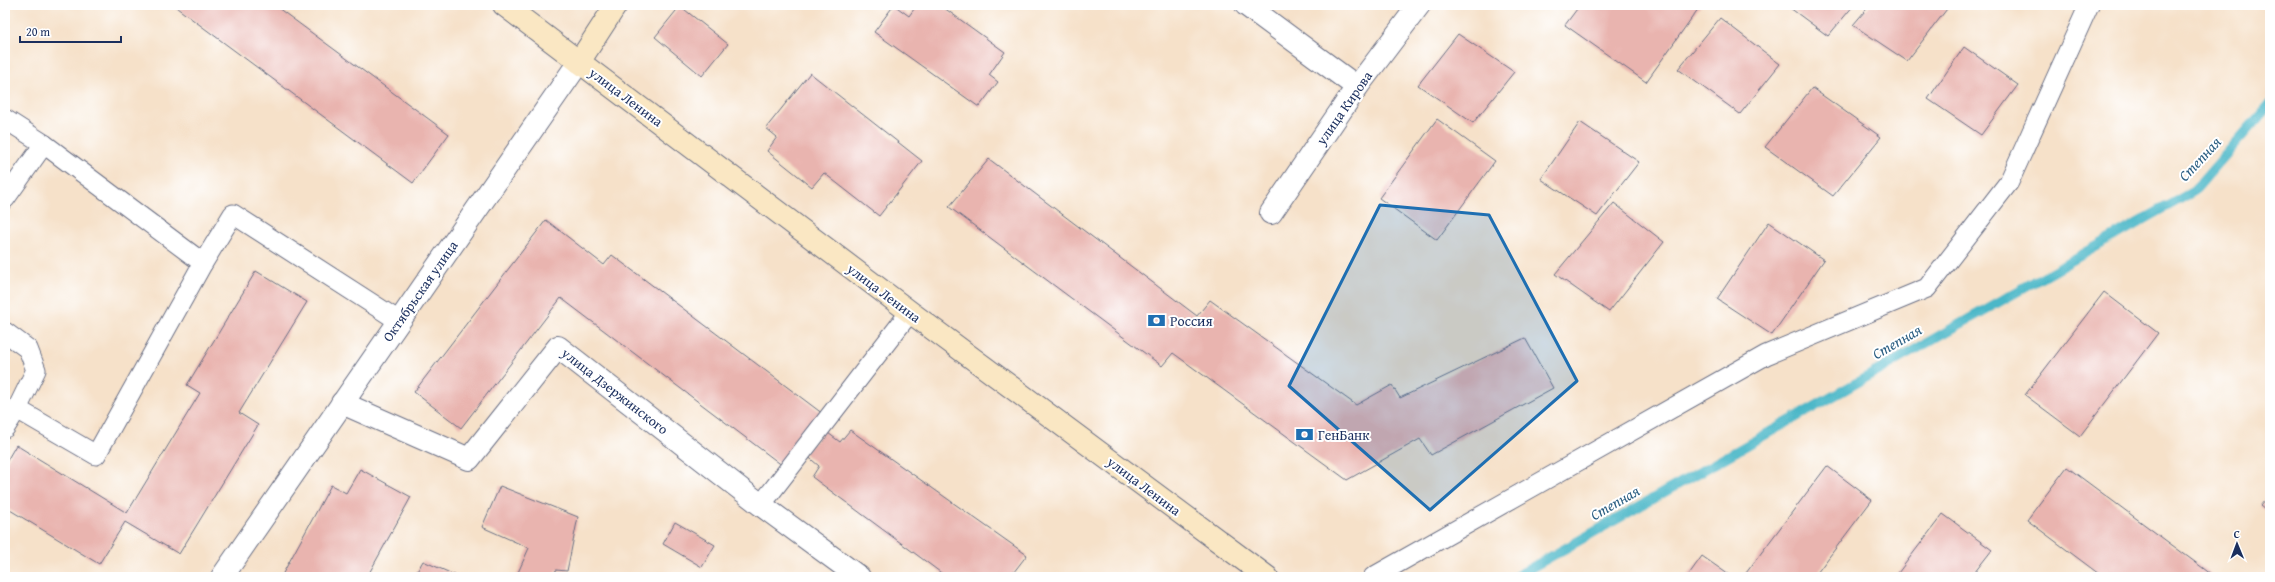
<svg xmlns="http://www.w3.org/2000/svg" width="2275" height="582" font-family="'Gentium Book Plus',serif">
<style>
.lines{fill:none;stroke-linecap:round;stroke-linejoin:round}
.stream{stroke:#4bb7c8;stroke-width:10}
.building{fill:#e9b4af}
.service-casing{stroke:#686d83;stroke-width:21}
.minor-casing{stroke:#686d83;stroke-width:24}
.secondary-casing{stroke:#686d83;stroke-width:24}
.service{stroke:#fff;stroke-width:19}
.minor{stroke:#fff;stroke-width:22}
.secondary{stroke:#fae7c3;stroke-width:22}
.marked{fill:#1f6fb2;fill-opacity:0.2;stroke:#1f6fb2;stroke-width:3;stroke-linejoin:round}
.labels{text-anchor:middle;stroke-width:4;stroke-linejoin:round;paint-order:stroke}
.street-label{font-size:14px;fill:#1b2f5e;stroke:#fff}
.poi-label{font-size:14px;fill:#1b2f5e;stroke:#fff;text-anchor:start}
.water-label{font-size:15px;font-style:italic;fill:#2c5f83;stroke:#fff}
</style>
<rect width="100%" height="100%" fill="#fff"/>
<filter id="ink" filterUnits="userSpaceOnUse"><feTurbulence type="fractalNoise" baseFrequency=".025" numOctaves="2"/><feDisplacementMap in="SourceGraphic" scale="8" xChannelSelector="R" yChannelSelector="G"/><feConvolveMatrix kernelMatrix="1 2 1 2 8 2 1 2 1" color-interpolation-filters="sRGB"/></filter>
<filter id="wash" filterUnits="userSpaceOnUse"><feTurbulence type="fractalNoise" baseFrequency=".012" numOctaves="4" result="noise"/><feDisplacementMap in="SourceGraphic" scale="16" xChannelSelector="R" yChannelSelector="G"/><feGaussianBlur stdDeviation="0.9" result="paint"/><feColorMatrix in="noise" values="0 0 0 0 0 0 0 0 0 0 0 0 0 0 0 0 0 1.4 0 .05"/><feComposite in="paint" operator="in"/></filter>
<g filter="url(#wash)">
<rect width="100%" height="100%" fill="#f6e1c9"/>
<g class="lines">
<path class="stream" d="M 1515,577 L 2194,191 L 2270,104"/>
</g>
<g id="blocks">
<g class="building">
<path d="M 173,5 L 274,5 L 449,134 L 413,183 Z"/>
<path d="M 894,5 L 909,16 L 917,5 L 940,5 L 1005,52 L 989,75 L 998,82 L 979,107 L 874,32 Z"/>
<path d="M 1580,5 L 1701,5 L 1646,82 L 1565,25 Z"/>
<path d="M 1786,5 L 1854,5 L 1828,36 Z"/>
<path d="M 1870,5 L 1950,5 L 1907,61 L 1853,25 Z"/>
<path d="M 680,6 L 728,44 L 702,76 L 655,37 Z"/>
<path d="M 1720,18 L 1780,64 L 1740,114 L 1678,69 Z"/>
<path d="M 1458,34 L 1514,72 L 1473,123 L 1418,85 Z"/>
<path d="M 1964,47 L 2018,85 L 1981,135 L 1928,99 Z"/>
<path d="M 810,73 L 922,161 L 879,216 L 824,173 L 812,187 L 767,151 L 777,137 L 766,128 Z"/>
<path d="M 1812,88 L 1881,137 L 1833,196 L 1765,147 Z"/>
<path d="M 1437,119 L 1495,161 L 1437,240 L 1379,198 Z"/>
<path d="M 1580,122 L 1639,162 L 1597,216 L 1541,179 Z"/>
<path d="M 989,159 L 1197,316 L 1210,300 L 1356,405 L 1392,385 L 1400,398 L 1525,338 L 1553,388 L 1431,455 L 1420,439 L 1347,480 L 1173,353 L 1162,366 L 949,207 Z"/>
<path d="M 1614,203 L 1664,242 L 1609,312 L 1555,274 Z"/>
<path d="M 546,220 L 604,265 L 612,255 L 827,417 L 787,469 L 561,298 L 461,428 L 414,392 Z"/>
<path d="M 1769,222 L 1824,260 L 1772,335 L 1717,299 Z"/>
<path d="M 256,271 L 307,302 L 239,413 L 258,425 L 179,554 L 125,522 L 99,564 L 5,507 L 5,464 L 16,445 L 127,513 L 200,393 L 187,385 Z"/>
<path d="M 2104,292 L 2158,333 L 2080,436 L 2025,395 Z"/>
<path d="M 824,430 L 840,442 L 850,430 L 1027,555 L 1010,577 L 943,577 L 944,575 L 812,477 L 819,466 L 805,454 Z"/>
<path d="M 1827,466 L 1872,500 L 1814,577 L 1743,577 Z"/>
<path d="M 2067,467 L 2215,577 L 2103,577 L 2027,520 Z"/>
<path d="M 360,469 L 411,497 L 367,577 L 281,577 L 331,485 L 346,493 Z"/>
<path d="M 500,486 L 578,517 L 567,571 L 556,570 L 553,577 L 516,577 L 529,548 L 482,527 Z"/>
<path d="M 2270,494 L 2270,514 L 2260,506 Z"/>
<path d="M 1943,514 L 1992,550 L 1971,577 L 1895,577 Z"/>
<path d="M 675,522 L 715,545 L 702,567 L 663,544 Z"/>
<path d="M 1702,556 L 1732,577 L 1687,577 Z"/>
<path d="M 423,561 L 455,575 L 455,577 L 414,577 Z"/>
</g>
</g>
</g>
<g filter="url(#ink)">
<use href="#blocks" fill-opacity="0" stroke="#686d83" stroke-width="1"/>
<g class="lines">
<defs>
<g id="service">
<path d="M 5,119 L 44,144 L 203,263"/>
<path d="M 5,199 L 44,144"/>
<path d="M 5,332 L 28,349 L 36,370 L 17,409"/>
<path d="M 5,428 L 17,409 L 96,455 L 203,263 L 233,214 L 399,321"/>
<path d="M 761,505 L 910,312"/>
<path d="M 1373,577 L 1766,355 L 1927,288 L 2009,182 L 2089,5"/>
</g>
<g id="minor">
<path d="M 1246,5 L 1357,87"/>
<path d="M 1271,213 L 1357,87 L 1419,5"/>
<path d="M 342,403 L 469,459 L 558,347 L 761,505 L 859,577"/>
<path d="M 222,577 L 579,62"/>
</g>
<g id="secondary">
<path d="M 504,5 L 910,312 L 1267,577"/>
<path d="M 579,62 L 616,5"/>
</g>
</defs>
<use href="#service" class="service-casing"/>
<use href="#minor" class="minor-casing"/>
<use href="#secondary" class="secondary-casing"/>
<use href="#service" class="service"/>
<use href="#minor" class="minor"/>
<use href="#secondary" class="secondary"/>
</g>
</g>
<path class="marked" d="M 1380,205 L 1489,215 L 1577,381 L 1430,510 L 1289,386 Z"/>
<defs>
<symbol id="bank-bare" viewBox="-9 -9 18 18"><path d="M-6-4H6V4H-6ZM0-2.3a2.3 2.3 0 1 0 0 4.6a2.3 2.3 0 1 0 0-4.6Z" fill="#1f6fb2" stroke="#fff" stroke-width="2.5" paint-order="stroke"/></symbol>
</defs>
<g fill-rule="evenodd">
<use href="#bank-bare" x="1144" y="308" width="25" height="25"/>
<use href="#bank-bare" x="1292" y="422" width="25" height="25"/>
</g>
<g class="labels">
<g class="street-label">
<text transform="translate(626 97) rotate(37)" y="5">улица Ленина</text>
<text transform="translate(1344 108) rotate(-55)" y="5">улица Кирова</text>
<text transform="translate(420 291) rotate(-55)" y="5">Октябрьская улица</text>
<text transform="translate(884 293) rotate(37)" y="5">улица Ленина</text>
<text transform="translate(615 391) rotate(38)" y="5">улица Дзержинского</text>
<text transform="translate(1144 486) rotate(37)" y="5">улица Ленина</text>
</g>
<g class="poi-label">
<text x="1170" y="326">Россия</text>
<text x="1318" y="440">ГенБанк</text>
</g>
<g class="water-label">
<text transform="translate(2200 159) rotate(-47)" y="5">Степная</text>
<text transform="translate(1897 342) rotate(-30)" y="5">Степная</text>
<text transform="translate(1615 503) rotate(-30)" y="5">Степная</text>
</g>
</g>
<rect width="2275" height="582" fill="none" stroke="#fff" stroke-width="20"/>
<g transform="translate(2237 544) rotate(359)" stroke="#ffffff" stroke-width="3" paint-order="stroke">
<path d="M0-3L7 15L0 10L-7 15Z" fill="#1b2f5e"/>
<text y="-6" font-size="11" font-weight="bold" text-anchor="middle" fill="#1b2f5e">С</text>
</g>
<path d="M20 36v6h101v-6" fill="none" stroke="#1b2f5e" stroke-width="2"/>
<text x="26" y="36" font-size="12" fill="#1b2f5e" stroke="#ffffff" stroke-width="3" paint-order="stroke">20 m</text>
</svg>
